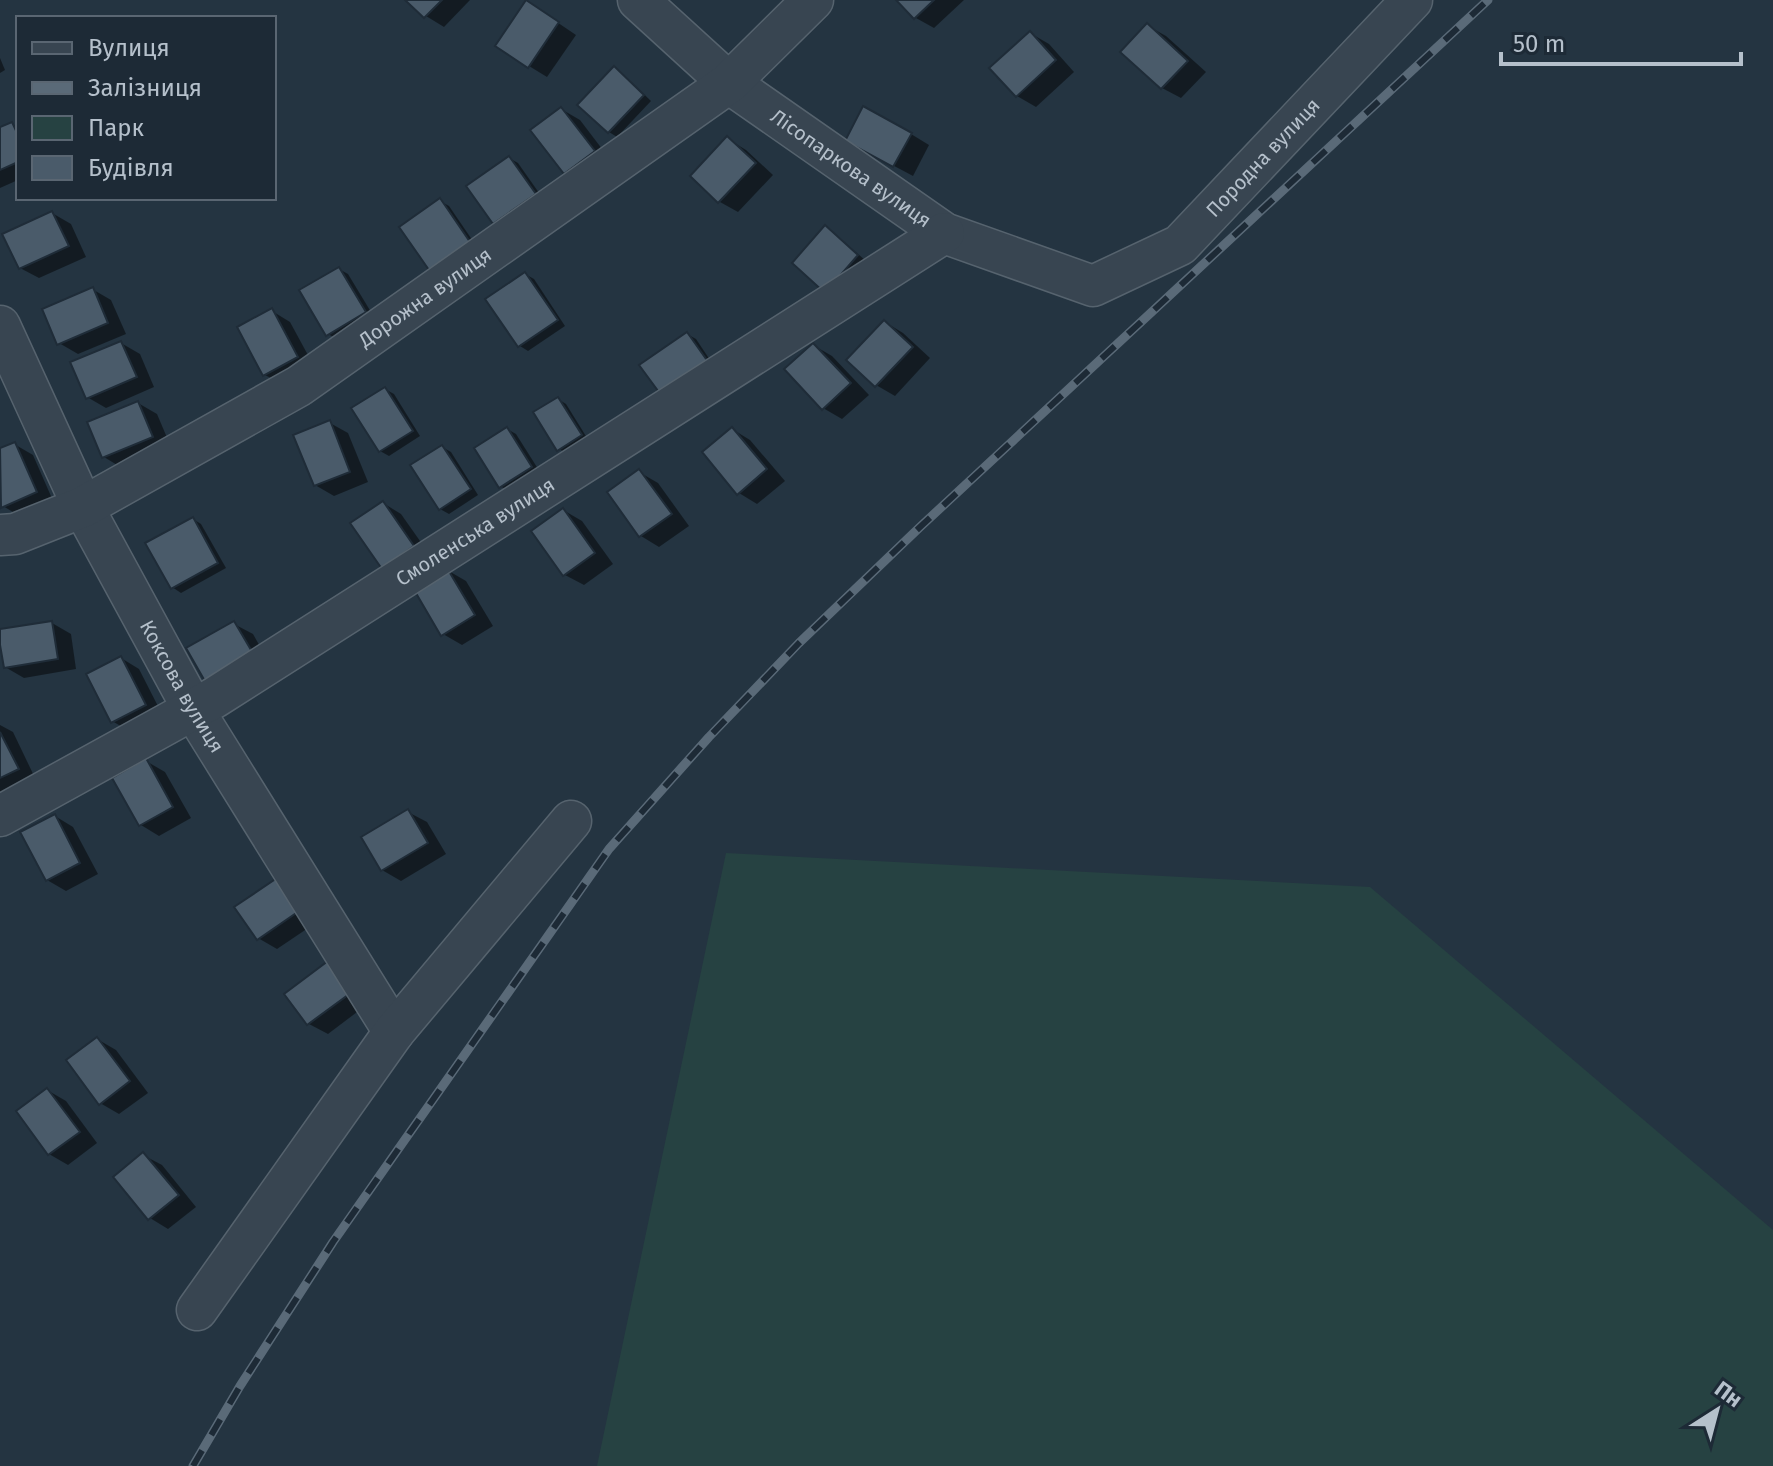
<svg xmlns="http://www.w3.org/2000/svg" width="1773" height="1466" font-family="'Fira Sans',sans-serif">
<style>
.green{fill:#264242}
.shadow{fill:#0007}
.building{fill:#4a5b6a;stroke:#1f2c38;stroke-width:2}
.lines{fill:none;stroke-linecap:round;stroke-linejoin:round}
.minor-casing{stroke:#56636e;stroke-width:43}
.minor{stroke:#384551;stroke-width:40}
.rail-casing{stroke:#5a6a78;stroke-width:9}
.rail{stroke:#1d2a36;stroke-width:6;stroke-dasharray:18;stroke-linecap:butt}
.labels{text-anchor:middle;stroke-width:6;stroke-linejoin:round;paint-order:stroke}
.street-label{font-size:20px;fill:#b5c0cb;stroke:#1d2a36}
</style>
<rect width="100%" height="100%" fill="#243441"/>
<path class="green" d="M 726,853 L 1370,887 L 1773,1230 L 1773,1466 L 597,1466 Z"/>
<g class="shadow">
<path d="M 408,0 L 470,0 L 444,27 L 426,16 Z"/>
<path d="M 899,0 L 964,0 L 934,28 L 916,18 Z"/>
<path d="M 545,14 L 576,35 L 547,77 L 529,66 Z"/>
<path d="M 1148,26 L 1166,36 L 1206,72 L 1181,98 L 1162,88 L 1123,52 Z"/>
<path d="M 1030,33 L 1049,44 L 1074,72 L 1036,107 L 1017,96 Z"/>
<path d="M 0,58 L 5,70 L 0,73 Z"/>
<path d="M 614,69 L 623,74 L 651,101 L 617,137 L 609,132 Z"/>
<path d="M 561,109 L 580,120 L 612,162 L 584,184 L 565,173 Z"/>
<path d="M 12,124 L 18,128 L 18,180 L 0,188 L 0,129 Z"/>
<path d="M 911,134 L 929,145 L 913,176 L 866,151 Z"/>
<path d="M 728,139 L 746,150 L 773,175 L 738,212 L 720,202 L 692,176 Z"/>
<path d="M 509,158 L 518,163 L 544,200 L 503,227 L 495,222 Z"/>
<path d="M 440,201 L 449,206 L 477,247 L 402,227 Z"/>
<path d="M 52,213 L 71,224 L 86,257 L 39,278 L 20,268 Z"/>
<path d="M 834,233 L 866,261 L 835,296 Z"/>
<path d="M 339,269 L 348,274 L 374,317 L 337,339 L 328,334 Z"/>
<path d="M 525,274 L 534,279 L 565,326 L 528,351 L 520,346 Z"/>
<path d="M 92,289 L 111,300 L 126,334 L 78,354 L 59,343 Z"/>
<path d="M 272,311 L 290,322 L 315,368 L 284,385 L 265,375 Z"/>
<path d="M 885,322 L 903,333 L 930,358 L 895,396 L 876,385 Z"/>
<path d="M 687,334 L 696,339 L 718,372 L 674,403 Z"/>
<path d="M 121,343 L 140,354 L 154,387 L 106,408 L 87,397 Z"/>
<path d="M 813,345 L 832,356 L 869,395 L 842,419 L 823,408 Z"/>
<path d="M 385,389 L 394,394 L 420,436 L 389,456 L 380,451 Z"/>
<path d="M 558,399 L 566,404 L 589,441 L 568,454 L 559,449 Z"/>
<path d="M 138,403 L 157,414 L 171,447 L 122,468 L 104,457 Z"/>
<path d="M 330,423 L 348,433 L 368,482 L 334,496 L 315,485 Z"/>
<path d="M 507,429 L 516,434 L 540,472 L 509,491 L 500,486 Z"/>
<path d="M 732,429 L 750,440 L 785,481 L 757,504 L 739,493 Z"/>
<path d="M 14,444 L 33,455 L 54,503 L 21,517 L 3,506 L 0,501 L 0,450 Z"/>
<path d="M 442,447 L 451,452 L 478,495 L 449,514 L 440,509 Z"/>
<path d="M 639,472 L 658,483 L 689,526 L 659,547 L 641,536 Z"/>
<path d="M 383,503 L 401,514 L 432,558 L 402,578 Z"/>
<path d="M 563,510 L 582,521 L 613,564 L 584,585 L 565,575 Z"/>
<path d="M 193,519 L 201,524 L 226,568 L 181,593 L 172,587 Z"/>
<path d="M 447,570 L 466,581 L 493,626 L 462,645 L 443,634 Z"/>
<path d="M 52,623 L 71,634 L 76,669 L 24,678 L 5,667 L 0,631 Z"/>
<path d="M 234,624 L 253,634 L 271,666 L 226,692 Z"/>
<path d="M 121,658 L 139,669 L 163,716 L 131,732 L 112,721 Z"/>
<path d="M 0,725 L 13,732 L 36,780 L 0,794 Z"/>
<path d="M 146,761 L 165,772 L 191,818 L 159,836 L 141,825 Z"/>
<path d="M 408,812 L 427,822 L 446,854 L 401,881 L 382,870 Z"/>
<path d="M 55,816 L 73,827 L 98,874 L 66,891 L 47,880 Z"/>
<path d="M 299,889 L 320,920 L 277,949 L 258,938 Z"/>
<path d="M 328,963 L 369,1003 L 328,1034 L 309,1024 Z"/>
<path d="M 97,1039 L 116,1050 L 148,1093 L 119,1114 L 100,1103 Z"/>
<path d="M 47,1090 L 66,1101 L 97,1143 L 68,1165 L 49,1154 Z"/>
<path d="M 143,1155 L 162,1165 L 196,1207 L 168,1229 L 150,1218 Z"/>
</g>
<g class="building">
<path d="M 405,0 L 442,0 L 424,18 Z"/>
<path d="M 526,0 L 559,22 L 528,68 L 495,46 Z"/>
<path d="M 896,0 L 934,0 L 914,19 Z"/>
<path d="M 1147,23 L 1188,61 L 1161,89 L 1120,52 Z"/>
<path d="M 1030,31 L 1056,60 L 1016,97 L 989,68 Z"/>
<path d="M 614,66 L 644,95 L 608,133 L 577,105 Z"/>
<path d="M 863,106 L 912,133 L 893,167 L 845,141 Z"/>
<path d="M 561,107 L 595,151 L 564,174 L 530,130 Z"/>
<path d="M 12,122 L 18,135 L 18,162 L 0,170 L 0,127 Z"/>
<path d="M 727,136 L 756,163 L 718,203 L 690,176 Z"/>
<path d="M 509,156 L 536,194 L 493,224 L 466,186 Z"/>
<path d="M 440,198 L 470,242 L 429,270 L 399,227 Z"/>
<path d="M 52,211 L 69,246 L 19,269 L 2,234 Z"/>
<path d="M 825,225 L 858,255 L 825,293 L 792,263 Z"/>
<path d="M 339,267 L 366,312 L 326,336 L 299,290 Z"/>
<path d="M 525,272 L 558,320 L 518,347 L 485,299 Z"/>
<path d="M 93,287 L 108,323 L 57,345 L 42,309 Z"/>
<path d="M 272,308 L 298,357 L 263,376 L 237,327 Z"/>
<path d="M 884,320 L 913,347 L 875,387 L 846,360 Z"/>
<path d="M 687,332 L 711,366 L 664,399 L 639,365 Z"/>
<path d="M 121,341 L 137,377 L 86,399 L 70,362 Z"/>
<path d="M 813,343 L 851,383 L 822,410 L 784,369 Z"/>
<path d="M 385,387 L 413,431 L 379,452 L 351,408 Z"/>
<path d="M 558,397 L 582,435 L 557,451 L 533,412 Z"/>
<path d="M 138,401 L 153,437 L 102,458 L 87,422 Z"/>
<path d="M 330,420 L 350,472 L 314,486 L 293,435 Z"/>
<path d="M 507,427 L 532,467 L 499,488 L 474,448 Z"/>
<path d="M 732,427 L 767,469 L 737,495 L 702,452 Z"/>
<path d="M 15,442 L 37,492 L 1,508 L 0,448 Z"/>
<path d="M 442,445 L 471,489 L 439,510 L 410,465 Z"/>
<path d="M 639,469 L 672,514 L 639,537 L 607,492 Z"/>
<path d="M 383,501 L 414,546 L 382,569 L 350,523 Z"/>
<path d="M 563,508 L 595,553 L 563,576 L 531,531 Z"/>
<path d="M 193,517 L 218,563 L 171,589 L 145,543 Z"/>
<path d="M 447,568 L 475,615 L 441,636 L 413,588 Z"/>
<path d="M 52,621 L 58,659 L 4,668 L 0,645 L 0,629 Z"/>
<path d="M 234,621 L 254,655 L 206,683 L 186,648 Z"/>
<path d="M 121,656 L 146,705 L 111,723 L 86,674 Z"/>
<path d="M 0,732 L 19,769 L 0,778 Z"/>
<path d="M 146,758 L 173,807 L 139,826 L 112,778 Z"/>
<path d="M 408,809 L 428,843 L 381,871 L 361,837 Z"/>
<path d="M 55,814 L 80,863 L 46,881 L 20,832 Z"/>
<path d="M 280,876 L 302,909 L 257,940 L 234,907 Z"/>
<path d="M 328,961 L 352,992 L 307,1025 L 284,994 Z"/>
<path d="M 97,1037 L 130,1081 L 99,1105 L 66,1060 Z"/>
<path d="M 47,1088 L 80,1132 L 48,1155 L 16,1111 Z"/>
<path d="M 143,1152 L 179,1195 L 148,1220 L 113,1177 Z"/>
</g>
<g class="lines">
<defs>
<g id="minor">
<path id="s1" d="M 638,0 L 729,83 L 944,233 L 1093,286 L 1180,245 L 1412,0"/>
<path id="s2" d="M 0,326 L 83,507 L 193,709 L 394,1032"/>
<path id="s3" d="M 0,535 L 15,534 L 83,507 L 299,386 L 729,83 L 813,0"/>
<path id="s4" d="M 0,816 L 214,698 L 944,233"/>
<path d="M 197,1310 L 394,1032 L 571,821"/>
</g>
</defs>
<use href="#minor" class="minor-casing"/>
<use href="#minor" class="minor"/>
<defs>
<path id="rail" d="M 193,1466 L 240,1386 L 333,1242 L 609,849 L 709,737 L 799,643 L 920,527 L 1488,0"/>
</defs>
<use href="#rail" class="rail-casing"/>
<use href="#rail" class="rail"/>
</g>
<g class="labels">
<g class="street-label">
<text dy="7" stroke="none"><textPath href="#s1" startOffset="760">Породна вулиця</textPath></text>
<text dy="7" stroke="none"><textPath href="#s1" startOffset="272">Лісопаркова вулиця</textPath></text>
<text dy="7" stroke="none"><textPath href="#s3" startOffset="490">Дорожна вулиця</textPath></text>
<text dy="7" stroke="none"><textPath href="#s4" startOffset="554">Смоленська вулиця</textPath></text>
<text dy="7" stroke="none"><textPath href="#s2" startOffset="404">Коксова вулиця</textPath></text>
</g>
</g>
<rect x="16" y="16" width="260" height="184" fill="#1d2a36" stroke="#5a6672" stroke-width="2"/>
<rect x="32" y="42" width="40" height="12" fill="#384551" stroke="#5a6672" stroke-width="2"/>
<text x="88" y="56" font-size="24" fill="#b5c0cb">Вулиця</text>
<rect x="32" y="82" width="40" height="12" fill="#5a6a78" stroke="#5a6672" stroke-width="2"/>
<text x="88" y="96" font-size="24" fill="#b5c0cb">Залізниця</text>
<rect x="32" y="116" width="40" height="24" fill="#264242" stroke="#5a6672" stroke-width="2"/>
<text x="88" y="136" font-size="24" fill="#b5c0cb">Парк</text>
<rect x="32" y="156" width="40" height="24" fill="#4a5b6a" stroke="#5a6672" stroke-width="2"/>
<text x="88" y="176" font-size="24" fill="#b5c0cb">Будівля</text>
<g transform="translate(1717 1410) rotate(36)" stroke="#1d2a36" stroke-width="6" paint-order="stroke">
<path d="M0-6L14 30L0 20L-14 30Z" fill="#b5c0cb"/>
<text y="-12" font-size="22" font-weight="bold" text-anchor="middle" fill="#b5c0cb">Пн</text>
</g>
<path d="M1501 52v12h240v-12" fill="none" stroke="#b5c0cb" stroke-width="4"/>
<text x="1513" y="52" font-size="24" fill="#b5c0cb" stroke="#1d2a36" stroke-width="6" paint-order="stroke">50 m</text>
</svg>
